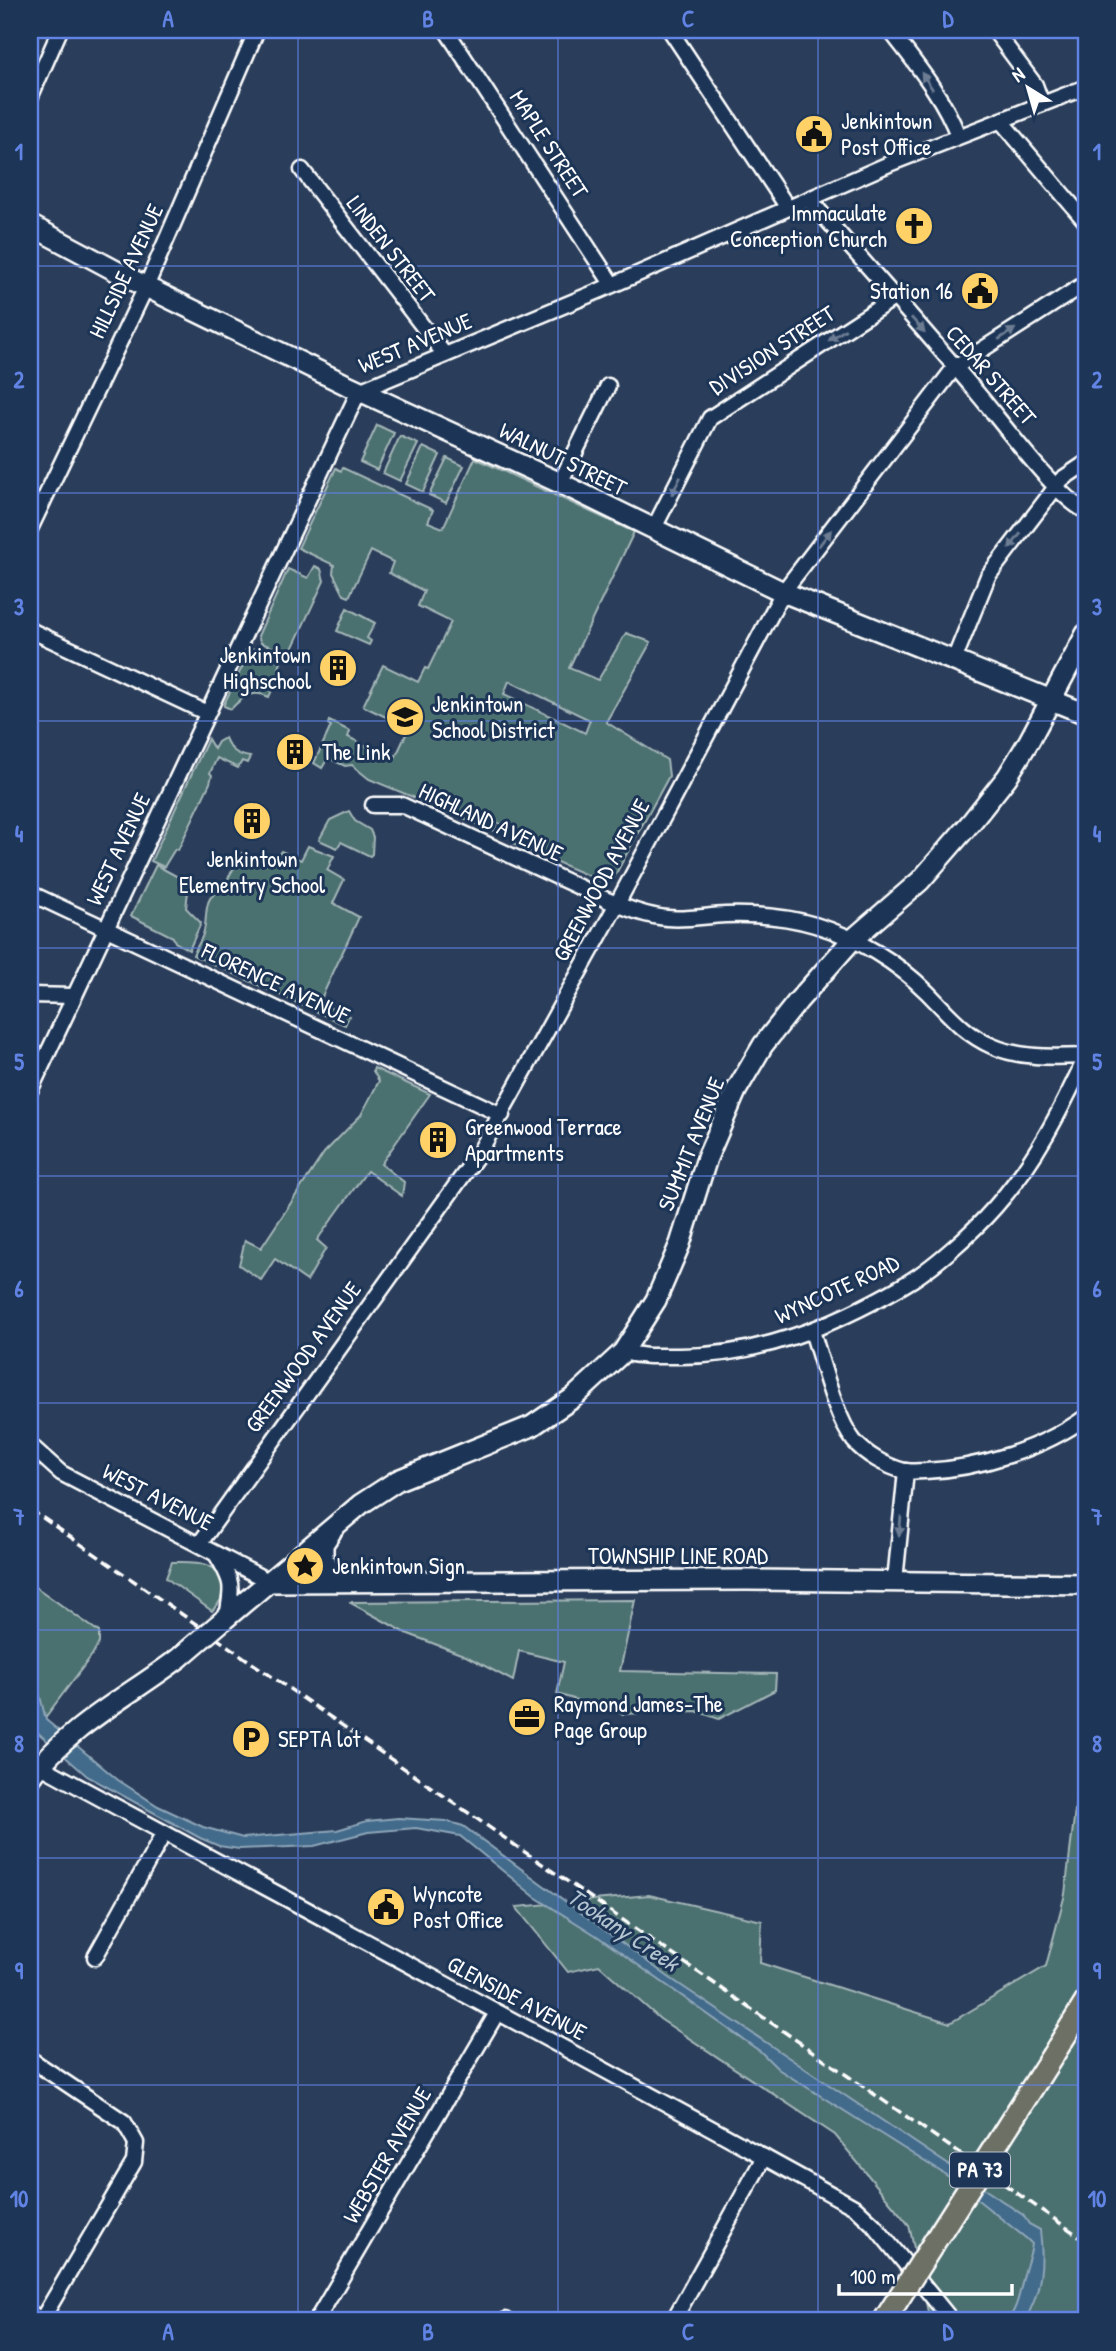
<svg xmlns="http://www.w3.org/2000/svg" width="1116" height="2351" font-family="'Patrick Hand',sans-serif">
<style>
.green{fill:#4b6f70;stroke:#a5b7b8;stroke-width:2;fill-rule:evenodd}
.water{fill:#426a8a;stroke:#8ea6b9;stroke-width:2}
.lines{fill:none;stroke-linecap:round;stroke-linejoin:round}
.street-casing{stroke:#fff;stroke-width:19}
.secondary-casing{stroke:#fff;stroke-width:24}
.primary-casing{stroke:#fff;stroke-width:26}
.street{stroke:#1d3557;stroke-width:14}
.secondary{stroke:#1d3557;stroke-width:19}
.primary{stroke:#6c7065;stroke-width:21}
.rail{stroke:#fff;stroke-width:3.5;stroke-dasharray:10 5;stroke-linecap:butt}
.secondary-bridge-casing{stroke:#fff;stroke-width:24;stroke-linecap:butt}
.primary-bridge-casing{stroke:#fff;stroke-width:26;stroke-linecap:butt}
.secondary-bridge{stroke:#1d3557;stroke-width:19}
.primary-bridge{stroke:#6c7065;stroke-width:21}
.oneway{fill:#6c7c92}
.grid{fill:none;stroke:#6183e4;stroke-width:2;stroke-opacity:0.55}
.labels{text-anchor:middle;stroke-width:6;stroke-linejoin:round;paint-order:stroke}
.shield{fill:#1d3557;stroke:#bbc2cd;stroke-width:2}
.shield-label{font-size:21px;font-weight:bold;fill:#fff}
.poi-label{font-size:23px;fill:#fff;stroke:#1d3557;text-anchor:start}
.street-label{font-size:23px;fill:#fff;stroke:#1d3557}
.water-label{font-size:24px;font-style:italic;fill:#b3c3d0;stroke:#1d3557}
.neatline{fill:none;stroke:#6183e4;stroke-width:2.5}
.grid-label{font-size:23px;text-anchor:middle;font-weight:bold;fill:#6183e4}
</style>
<rect width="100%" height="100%" fill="#2a3d5a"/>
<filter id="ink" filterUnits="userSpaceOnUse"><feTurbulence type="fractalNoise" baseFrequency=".0143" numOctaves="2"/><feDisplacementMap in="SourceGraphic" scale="14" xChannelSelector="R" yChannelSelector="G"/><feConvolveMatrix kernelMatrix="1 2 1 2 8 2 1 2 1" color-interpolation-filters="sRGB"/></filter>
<g filter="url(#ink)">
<g class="green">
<path d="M 377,425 L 394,433 L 377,470 L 360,462 Z"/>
<path d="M 400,436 L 418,444 L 400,481 L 383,473 Z"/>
<path d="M 423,447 L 440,455 L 423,492 L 406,484 Z"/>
<path d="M 447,458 L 464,466 L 446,503 L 429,495 Z"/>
<path d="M 475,458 L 634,532 L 569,668 L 598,680 L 626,633 L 651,642 L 606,722 L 667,760 L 669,776 L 612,881 L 605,883 L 515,844 L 520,833 L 486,817 L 485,819 L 496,825 L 495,831 L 369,779 L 352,765 L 345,766 L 328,758 L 322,768 L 314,763 L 331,726 L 328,724 L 329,721 L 350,731 L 348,737 L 379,752 L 381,750 L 396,756 L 409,728 L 363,706 L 383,665 L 418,682 L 425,668 L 428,669 L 451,622 L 418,606 L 424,591 L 389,573 L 393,562 L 371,551 L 349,597 L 344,595 L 333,573 L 334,565 L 298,548 L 336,468 L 341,471 L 343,468 L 433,510 L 428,522 L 443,528 ZM 509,681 L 590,720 L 585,733 L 504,694 Z"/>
<path d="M 315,566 L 321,569 L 324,581 L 293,647 L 287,653 L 261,643 L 258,636 L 288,569 L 308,578 Z"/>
<path d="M 347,608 L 375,623 L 367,638 L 371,641 L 369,645 L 337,631 Z"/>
<path d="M 251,649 L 255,649 L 281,662 L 279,669 L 281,671 L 269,697 C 253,689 242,697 231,709 L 224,706 L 224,704 Z"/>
<path d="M 225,738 C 230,750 237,755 250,757 L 247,763 L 242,761 L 238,768 L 217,758 L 210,773 L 212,775 L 210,783 L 178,850 L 175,849 L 164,867 L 151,861 L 208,739 L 214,749 L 218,742 Z"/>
<path d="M 349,811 L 355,821 L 370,830 L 373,837 L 372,854 L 370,856 L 341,842 L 337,848 L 319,840 L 330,820 Z"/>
<path d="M 308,846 L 334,856 L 327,870 L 344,880 L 333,903 L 359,917 L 319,1003 L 349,1016 L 345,1025 L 193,955 C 196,948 201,941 203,934 C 209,918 201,896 221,891 L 242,853 L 265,865 L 274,861 L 281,851 L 301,860 Z"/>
<path d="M 156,865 L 189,883 L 186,908 L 201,923 L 189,950 L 175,942 L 173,937 L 131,916 Z"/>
<path d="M 374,1068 L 430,1094 L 381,1164 L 404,1182 L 402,1196 L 367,1171 L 317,1240 L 326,1248 L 307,1281 L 275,1259 L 261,1280 L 239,1265 L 245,1240 L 261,1248 L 324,1153 L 361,1115 L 379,1081 L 373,1071 Z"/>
<path d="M 172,1562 C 183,1562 197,1561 207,1565 C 230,1574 227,1597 212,1611 L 166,1578 Z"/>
<path d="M 30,1583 L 99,1632 L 99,1643 L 92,1655 L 35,1731 L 30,1731 Z"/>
<path d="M 635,1600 L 620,1671 L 776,1674 L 775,1690 L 719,1719 L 696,1711 L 623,1714 L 557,1694 L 564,1662 L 519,1651 L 513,1681 L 466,1656 L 406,1633 L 349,1602 Z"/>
<path d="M 1080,1768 L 1086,1768 L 1086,2321 L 930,2321 L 909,2225 L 835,2135 L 660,2019 L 599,1965 L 568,1972 L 516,1907 L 649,1895 L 762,1921 L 760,1963 L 950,2023 L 1046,1966 L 1065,1894 Z"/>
</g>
<path class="water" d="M 30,1667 L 40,1696 L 46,1720 L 118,1780 L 158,1806 L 203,1827 L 243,1838 L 337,1830 L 367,1821 L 398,1818 L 446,1821 L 463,1826 L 667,1976 L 1023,2215 L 1029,2224 L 1040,2230 C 1044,2262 1042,2294 1024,2321 L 1007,2321 C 1020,2305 1020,2286 1026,2267 C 1028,2259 1031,2253 1032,2244 L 1027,2239 L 949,2177 L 778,2069 L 761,2052 L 597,1936 L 535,1897 L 460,1836 L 416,1828 L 368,1832 L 314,1846 L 239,1849 L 219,1846 L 200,1838 L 87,1776 L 36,1731 L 30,1698 Z"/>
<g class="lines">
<defs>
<g id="street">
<path d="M 446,30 L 612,284"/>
<path d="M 670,30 L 788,208"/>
<path d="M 890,30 C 914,62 944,97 958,136"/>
<path d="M 994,30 L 1035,85 L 1042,104"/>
<path d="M 30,98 L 60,30"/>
<path d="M 1001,121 L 1086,222"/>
<path d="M 302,170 L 445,355"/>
<path d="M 809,199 C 865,264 923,328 978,394 C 1001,421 1058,499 1086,511"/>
<path d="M 560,483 L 608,386"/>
<path d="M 30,529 L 146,287 L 257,30"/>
<path d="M 653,530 L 710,418 L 894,298"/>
<path d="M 30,630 L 207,713"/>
<path d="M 954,660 L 988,576 L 1062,479 L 1086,463"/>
<path d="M 373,805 L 402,805 L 607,900 C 626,908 646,916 667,918 C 686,920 706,916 725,915 C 756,914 786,916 815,925 C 856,937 897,962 927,992 C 948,1013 964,1034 992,1046 C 1021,1059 1055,1057 1086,1056"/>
<path d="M 30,893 L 502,1115"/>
<path d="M 30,995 L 73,996"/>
<path d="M 30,1091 L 359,391 L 601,290 L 889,164 L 1086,87"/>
<path d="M 812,1331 C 822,1361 835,1417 854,1441 C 866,1455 886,1466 904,1471 C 911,1472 919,1471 925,1471 C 978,1469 1044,1448 1086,1417"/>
<path d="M 623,1352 C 641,1357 658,1356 676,1356 C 757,1357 833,1326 902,1286 C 931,1270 973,1232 995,1207 C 1035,1162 1061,1110 1086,1057"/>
<path d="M 30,1445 L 61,1473 L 270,1582"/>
<path d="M 200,1543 L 479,1153 L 617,904 L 783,592 L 955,367 L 1086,283"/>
<path d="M 216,1554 C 233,1582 233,1585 227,1617"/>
<path d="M 895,1581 L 906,1471"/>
<path d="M 30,1755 L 39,1765 C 311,1913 585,2057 856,2208 L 874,2225 L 952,2321"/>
<path d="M 95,1957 L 164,1833"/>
<path d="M 30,2059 L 124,2122 L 136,2143 L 134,2162 L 41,2321"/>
<path d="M 30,2313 L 42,2320"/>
<path d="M 506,2320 L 506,2321"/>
<path d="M 316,2321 L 497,2013"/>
<path d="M 673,2321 L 764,2157"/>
</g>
<g id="secondary">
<path d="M 30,225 L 146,287 L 347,385 L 560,483 L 783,592 L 1086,714"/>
<path d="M 331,1532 L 323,1544 L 323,1560 L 335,1575 L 348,1580"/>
<path d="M 270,1582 L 747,1580 L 1086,1584"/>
<path d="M 227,1617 L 361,1504 L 398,1480 L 532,1426 L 573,1398 L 623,1352 L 656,1300 L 680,1244 L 707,1158 L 736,1091 L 763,1045 L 798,1001 L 852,940 L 920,881 L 973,820 L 1007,777 L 1029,741 L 1086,634"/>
<path d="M 30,1779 C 67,1727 129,1696 179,1658"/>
</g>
<g id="primary">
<path d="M 1053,2055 L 1086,2002"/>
<path d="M 884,2321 L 907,2285"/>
</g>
</defs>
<use href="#street" class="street-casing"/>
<use href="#secondary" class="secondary-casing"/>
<use href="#primary" class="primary-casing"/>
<use href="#street" class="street"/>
<use href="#secondary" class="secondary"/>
<use href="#primary" class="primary"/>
<path class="rail" d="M 30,1509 L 1086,2241"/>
<defs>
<path id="secondary-bridge" d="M 179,1658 L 227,1617"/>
<path id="primary-bridge" d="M 907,2285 L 1053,2055"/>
</defs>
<use href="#secondary-bridge" class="secondary-bridge-casing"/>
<use href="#primary-bridge" class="primary-bridge-casing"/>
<use href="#secondary-bridge" class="secondary-bridge"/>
<use href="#primary-bridge" class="primary-bridge"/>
</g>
<defs><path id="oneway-solid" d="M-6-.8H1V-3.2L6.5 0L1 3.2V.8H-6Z" transform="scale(1.75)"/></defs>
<g class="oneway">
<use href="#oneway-solid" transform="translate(927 81) rotate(-124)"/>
<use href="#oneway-solid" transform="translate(918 325) rotate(48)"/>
<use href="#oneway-solid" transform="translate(1007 334) rotate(-33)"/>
<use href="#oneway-solid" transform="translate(837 335) rotate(147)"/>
<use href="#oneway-solid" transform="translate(676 486) rotate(117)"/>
<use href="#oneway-solid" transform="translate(825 538) rotate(-52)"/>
<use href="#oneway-solid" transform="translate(1015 541) rotate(127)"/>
<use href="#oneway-solid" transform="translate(900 1526) rotate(96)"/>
</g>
</g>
<path class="grid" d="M 298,30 L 298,2321M 558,30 L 558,2321M 818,30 L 818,2321M 30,266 L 1086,266M 30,493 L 1086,493M 30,721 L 1086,721M 30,948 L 1086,948M 30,1176 L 1086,1176M 30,1403 L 1086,1403M 30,1630 L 1086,1630M 30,1858 L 1086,1858M 30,2085 L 1086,2085"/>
<defs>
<symbol id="civic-disc" viewBox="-11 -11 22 22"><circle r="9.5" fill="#ffd166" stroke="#1d3557"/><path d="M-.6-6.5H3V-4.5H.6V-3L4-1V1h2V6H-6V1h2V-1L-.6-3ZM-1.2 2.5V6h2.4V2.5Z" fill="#111"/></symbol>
<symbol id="church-disc" viewBox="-11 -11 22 22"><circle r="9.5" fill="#ffd166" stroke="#1d3557"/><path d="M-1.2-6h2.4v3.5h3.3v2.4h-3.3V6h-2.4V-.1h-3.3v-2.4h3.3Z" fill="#111"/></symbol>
<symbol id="building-disc" viewBox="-11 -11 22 22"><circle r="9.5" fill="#ffd166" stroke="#1d3557"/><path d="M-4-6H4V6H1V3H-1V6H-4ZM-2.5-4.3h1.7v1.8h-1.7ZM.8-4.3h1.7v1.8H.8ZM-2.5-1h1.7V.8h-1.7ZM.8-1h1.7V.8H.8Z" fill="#111"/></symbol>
<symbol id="school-disc" viewBox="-11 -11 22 22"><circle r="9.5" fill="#ffd166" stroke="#1d3557"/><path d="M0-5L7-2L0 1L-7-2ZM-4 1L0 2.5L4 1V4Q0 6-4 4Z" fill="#111"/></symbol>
<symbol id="sight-disc" viewBox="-11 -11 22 22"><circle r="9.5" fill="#ffd166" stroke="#1d3557"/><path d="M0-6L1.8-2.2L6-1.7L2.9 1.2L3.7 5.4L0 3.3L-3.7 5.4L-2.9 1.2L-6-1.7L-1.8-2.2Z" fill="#111"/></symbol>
<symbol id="office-disc" viewBox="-11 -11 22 22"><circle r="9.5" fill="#ffd166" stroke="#1d3557"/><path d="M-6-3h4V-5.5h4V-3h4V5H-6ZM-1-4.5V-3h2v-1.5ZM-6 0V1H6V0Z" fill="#111"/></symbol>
<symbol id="parking-disc" viewBox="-11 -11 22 22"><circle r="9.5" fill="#ffd166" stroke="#1d3557"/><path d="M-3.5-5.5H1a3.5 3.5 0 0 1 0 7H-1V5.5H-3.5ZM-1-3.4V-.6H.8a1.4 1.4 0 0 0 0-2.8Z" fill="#111"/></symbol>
</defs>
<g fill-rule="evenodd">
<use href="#civic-disc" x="792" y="112" width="44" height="44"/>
<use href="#church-disc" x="892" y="204" width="44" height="44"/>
<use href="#civic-disc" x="958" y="269" width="44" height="44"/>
<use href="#building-disc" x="316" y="646" width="44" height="44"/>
<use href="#school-disc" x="383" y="695" width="44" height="44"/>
<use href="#building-disc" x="273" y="730" width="44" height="44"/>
<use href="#building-disc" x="230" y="799" width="44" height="44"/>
<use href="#building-disc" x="416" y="1118" width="44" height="44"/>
<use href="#sight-disc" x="283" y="1544" width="44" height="44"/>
<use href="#office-disc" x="505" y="1695" width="44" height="44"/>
<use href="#parking-disc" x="229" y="1717" width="44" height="44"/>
<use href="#civic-disc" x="364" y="1885" width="44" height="44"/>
</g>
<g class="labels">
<rect class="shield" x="950" y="2152.5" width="60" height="35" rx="5"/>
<g class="shield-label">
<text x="980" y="2177">PA 73</text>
</g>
<g class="poi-label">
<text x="841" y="129">Jenkintown<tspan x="841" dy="26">Post Office</tspan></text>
<text x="887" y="221" text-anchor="end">Immaculate<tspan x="887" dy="26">Conception Church</tspan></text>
<text x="953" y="299" text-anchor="end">Station 16</text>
<text x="311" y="663" text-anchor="end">Jenkintown<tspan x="311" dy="26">Highschool</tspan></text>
<text x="432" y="712">Jenkintown<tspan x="432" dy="26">School District</tspan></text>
<text x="322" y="760">The Link</text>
<text x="252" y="867" text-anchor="middle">Jenkintown<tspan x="252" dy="26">Elementry School</tspan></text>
<text x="465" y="1135">Greenwood Terrace<tspan x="465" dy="26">Apartments</tspan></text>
<text x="332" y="1574">Jenkintown Sign</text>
<text x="554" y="1712">Raymond James-The<tspan x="554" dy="26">Page Group</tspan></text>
<text x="278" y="1747">SEPTA lot</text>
<text x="413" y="1902">Wyncote<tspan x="413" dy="26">Post Office</tspan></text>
</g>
<g class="street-label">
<text transform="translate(549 144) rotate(57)" y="8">MAPLE STREET</text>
<text transform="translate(391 249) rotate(52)" y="8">LINDEN STREET</text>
<text transform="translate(126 271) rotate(-65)" y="8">HILLSIDE AVENUE</text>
<text transform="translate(415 343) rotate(-23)" y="8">WEST AVENUE</text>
<text transform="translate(772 350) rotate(-33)" y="8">DIVISION STREET</text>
<text transform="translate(991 375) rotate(49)" y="8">CEDAR STREET</text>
<text transform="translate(563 459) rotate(26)" y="8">WALNUT STREET</text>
<text transform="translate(491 822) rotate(25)" y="8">HIGHLAND AVENUE</text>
<text transform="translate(118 849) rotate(-65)" y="8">WEST AVENUE</text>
<text transform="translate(601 880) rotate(-62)" y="8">GREENWOOD AVENUE</text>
<text transform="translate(276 983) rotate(25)" y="8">FLORENCE AVENUE</text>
<text transform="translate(691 1144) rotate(-68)" y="8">SUMMIT AVENUE</text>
<text transform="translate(837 1289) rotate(-25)" y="8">WYNCOTE ROAD</text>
<text transform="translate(303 1357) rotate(-54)" y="8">GREENWOOD AVENUE</text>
<text transform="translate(158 1497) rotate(27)" y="8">WEST AVENUE</text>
<text x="678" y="1564">TOWNSHIP LINE ROAD</text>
<text transform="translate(517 1998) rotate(28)" y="8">GLENSIDE AVENUE</text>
<text transform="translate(387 2155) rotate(-60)" y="8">WEBSTER AVENUE</text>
</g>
<g class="water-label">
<text transform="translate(623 1930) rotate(34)" y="8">Tookany Creek</text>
</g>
</g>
<rect width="1116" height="2351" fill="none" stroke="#1d3557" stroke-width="77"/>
<g transform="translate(1028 88) rotate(323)" stroke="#1d3557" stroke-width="5" paint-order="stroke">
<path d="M0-5L12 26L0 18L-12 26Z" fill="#ffffff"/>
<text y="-10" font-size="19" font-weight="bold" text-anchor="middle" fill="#ffffff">N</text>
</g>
<path d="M839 2284v10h173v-10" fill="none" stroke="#ffffff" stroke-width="3.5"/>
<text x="850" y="2284" font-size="21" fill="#ffffff" stroke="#1d3557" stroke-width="5" paint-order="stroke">100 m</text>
<rect x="38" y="38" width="1040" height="2274" class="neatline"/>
<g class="grid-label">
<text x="168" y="27">A</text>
<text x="428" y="27">B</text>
<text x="688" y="27">C</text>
<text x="948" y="27">D</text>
<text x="19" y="160">1</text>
<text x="1097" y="160">1</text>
<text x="19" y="388">2</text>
<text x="1097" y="388">2</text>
<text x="19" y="615">3</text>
<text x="1097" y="615">3</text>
<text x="19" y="842">4</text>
<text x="1097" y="842">4</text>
<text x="19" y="1070">5</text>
<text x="1097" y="1070">5</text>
<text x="19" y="1297">6</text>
<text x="1097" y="1297">6</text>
<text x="19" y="1525">7</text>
<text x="1097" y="1525">7</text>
<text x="19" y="1752">8</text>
<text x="1097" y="1752">8</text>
<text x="19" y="1979">9</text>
<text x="1097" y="1979">9</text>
<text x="19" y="2207">10</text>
<text x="1097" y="2207">10</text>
<text x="168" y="2340">A</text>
<text x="428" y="2340">B</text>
<text x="688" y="2340">C</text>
<text x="948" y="2340">D</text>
</g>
</svg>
